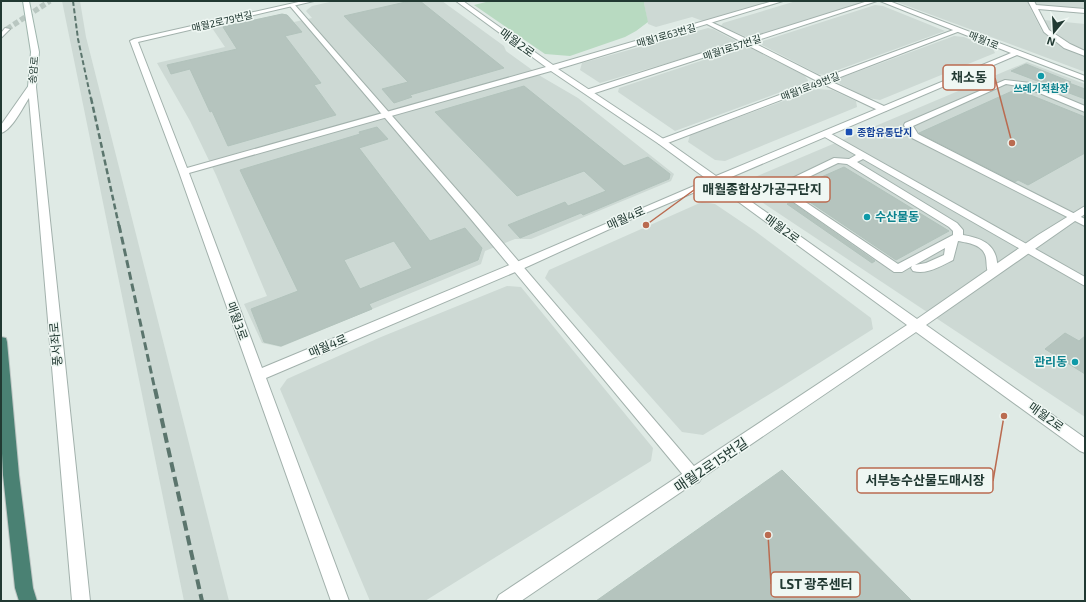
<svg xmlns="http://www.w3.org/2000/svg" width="1086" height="602" font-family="'Exo 2','Noto Sans KR',sans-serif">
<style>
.built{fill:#cdd9d4}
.green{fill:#b8dac1}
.building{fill:#b5c4be;stroke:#b2c3bc;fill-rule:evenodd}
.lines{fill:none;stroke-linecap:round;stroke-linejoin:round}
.pedestrian-tunnel{stroke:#b9c7c1;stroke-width:5.5;stroke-dasharray:5.5 2.5;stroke-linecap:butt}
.pedestrian-casing{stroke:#a2b1ac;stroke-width:2}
.minor-casing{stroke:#a2b1ac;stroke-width:2}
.tertiary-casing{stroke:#a2b1ac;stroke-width:2}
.secondary-casing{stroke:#9fb5ad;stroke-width:2}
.trunk-casing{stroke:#bcc4c2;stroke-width:2}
.pedestrian{fill:#fff;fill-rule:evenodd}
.minor{fill:#fff;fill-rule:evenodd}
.tertiary{fill:#fff;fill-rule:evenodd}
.secondary{fill:#fff;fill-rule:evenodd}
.trunk{fill:#4a8173;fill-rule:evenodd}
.rail-far3{stroke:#5b756d;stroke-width:2;stroke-dasharray:5 2.5;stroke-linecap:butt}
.rail-far2{stroke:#5b756d;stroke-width:2.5;stroke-dasharray:6 3;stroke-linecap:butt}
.rail-far1{stroke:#5b756d;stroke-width:3;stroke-dasharray:8 4;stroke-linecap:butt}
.rail{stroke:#5b756d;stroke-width:4;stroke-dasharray:10 5;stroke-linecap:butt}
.culture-dot{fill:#0f9aa8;stroke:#eff7f3;stroke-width:1.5}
.transit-dot{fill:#1a4fb4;stroke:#eff7f3;stroke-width:1.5}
.labels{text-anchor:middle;stroke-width:3;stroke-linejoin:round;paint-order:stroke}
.far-street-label{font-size:10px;fill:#213932;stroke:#eff7f3}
.far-culture-label{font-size:10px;font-weight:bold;fill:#0d838f;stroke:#eff7f3}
.far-transit-label{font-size:10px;font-weight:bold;fill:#164399;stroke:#eff7f3;text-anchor:start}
.street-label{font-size:12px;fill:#213932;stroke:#eff7f3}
.culture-label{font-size:12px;font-weight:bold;fill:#0d838f;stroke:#eff7f3;text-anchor:start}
.near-street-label{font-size:14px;fill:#213932;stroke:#eff7f3}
.leader{fill:none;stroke:#ba6b50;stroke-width:1.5}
.callout-dot{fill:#ba6b50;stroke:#eff7f3;stroke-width:1.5}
.callout{fill:#eff7f3;stroke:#ba6b50;stroke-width:1.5}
.callout-label{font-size:13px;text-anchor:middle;font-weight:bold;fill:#213932}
</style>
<rect width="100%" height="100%" fill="#dfeae5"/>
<g class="built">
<path d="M 62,1 L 80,1 L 86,37 L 229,601 L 184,601 Z"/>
<path d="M 334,1 L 442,1 L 504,46 L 506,51 L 542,77 L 578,98 L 674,174 L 671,181 L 531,239 L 515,239 L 485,251 L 481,264 L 281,347 L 262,343 L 244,304 L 267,296 L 216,175 L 190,121 L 157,63 L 225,47 L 212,28 L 282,14 L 288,15 L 294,22 L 312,18 L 306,11 L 308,9 L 312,6 Z"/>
<path d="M 645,1 L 773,1 L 703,21 L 692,17 L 656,27 L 648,24 L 644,3 Z"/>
<path d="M 796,1 L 867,1 L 749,38 L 721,26 L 723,23 Z"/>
<path d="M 894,1 L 1085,1 L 1085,10 L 1029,6 L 1042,31 L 1064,46 L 1085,56 L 1085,72 Z"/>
<path d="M 875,5 L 883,6 L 945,31 L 824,75 L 818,74 L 762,45 L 763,41 Z"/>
<path d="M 1044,20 L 1085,24 L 1085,51 L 1053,34 L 1048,29 Z"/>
<path d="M 708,28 L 713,29 L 736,41 L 735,43 L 600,83 L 580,70 L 582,63 Z"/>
<path d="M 954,36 L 964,37 L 993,49 L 995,53 L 880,100 L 868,98 L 840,84 L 838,79 Z"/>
<path d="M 746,46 L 804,75 L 808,80 L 808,82 L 675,131 L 618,92 L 619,88 Z"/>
<path d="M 1027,62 L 1085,84 L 1085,417 L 736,185 Z"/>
<path d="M 816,89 L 832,90 L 856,101 L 857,107 L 725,161 L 715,160 L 688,142 L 690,135 Z"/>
<path d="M 702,202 L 715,204 L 755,231 L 871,318 L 873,329 L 778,389 L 703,435 L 682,432 L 545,278 L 549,270 Z"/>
<path d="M 507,286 L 521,287 L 653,448 L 651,461 L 425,601 L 370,601 L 280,389 L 287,379 L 381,337 Z"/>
</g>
<path class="green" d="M 490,1 L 645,1 L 644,3 L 648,22 L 636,31 L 625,37 L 570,56 L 545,54 L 474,5 Z"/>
<g class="building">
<path d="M 410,1 L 420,1 L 504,68 L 410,95 L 412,97 L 394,103 L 382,89 L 408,82 L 344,16 Z"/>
<path d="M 282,14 L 287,15 L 302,32 L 285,36 L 321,83 L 314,85 L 336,115 L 228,146 L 212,111 L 210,112 L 190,69 L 171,74 L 167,65 L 237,49 L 223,27 Z"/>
<path d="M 1026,64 L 1071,82 L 1069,83 L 1085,89 L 1085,99 L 1011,71 Z"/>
<path d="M 524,86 L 624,166 L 648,157 L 670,174 L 669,179 L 583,215 L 581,213 L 520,238 L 508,225 L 565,202 L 568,206 L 606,191 L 584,171 L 517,196 L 435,112 Z"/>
<path d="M 1019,88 L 1029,90 L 1028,94 L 1085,117 L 1085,153 L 1028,185 L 1018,180 L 1015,182 L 919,133 Z"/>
<path d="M 377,127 L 388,139 L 359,148 L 388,186 L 430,241 L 465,228 L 482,248 L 478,260 L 369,304 L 372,309 L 281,346 L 264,342 L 251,309 L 298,291 L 240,170 L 360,134 L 359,132 ZM 394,241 L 412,268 L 360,289 L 344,260 Z"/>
<path d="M 844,167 L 949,231 L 896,260 L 792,190 Z"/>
<path d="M 791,202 L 875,261 L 872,263 L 787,204 Z"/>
<path d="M 1065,333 L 1079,341 L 1085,336 L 1085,374 L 1045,349 Z"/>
<path d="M 782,470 L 912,601 L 596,601 Z"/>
</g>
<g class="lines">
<path class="pedestrian-tunnel" d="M 7,29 L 50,1"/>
<defs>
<path id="pedestrian" d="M 5,28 L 10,29 L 1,38 L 1,33 Z"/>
<g id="minor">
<path d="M 868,1 L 877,1 L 752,42 L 823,78 L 956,29 L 960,29 L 960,31 L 830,81 L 886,107 L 887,109 L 886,111 L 880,111 L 823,84 L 665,144 L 659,144 L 658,142 L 659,140 L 817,81 L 745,44 L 592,94 L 586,94 L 585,92 L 586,90 L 740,41 L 707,24 L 707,22 L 711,22 L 747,39 Z"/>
<path d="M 1028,1 L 1034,1 L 1036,5 L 1085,9 L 1085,13 L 1038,9 L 1049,30 L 1070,44 L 1085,51 L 1085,56 L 1064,48 L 1044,32 Z"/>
<path d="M 290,4 L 294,4 L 478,214 L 699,472 L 702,477 L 699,482 L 694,484 L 689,482 L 470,218 L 290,6 Z"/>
<path d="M 1005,80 L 1030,83 L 1085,106 L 1085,112 L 1025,87 L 1006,84 L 913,126 L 918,134 L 1085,219 L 1085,226 L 912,138 L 907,132 L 904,125 L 905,123 Z"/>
<path d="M 826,131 L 1085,277 L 1085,286 L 863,159 L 857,162 L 957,223 L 963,230 L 963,235 C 980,238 995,243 997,262 C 998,266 999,270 997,274 L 989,274 C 986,269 987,264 986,258 C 984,245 969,243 958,241 L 953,260 C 941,266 927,275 913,271 L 911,268 L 912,266 L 902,272 L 894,272 L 779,192 L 779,186 L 784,182 L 834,158 L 849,159 L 856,155 L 823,136 L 822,134 L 823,132 ZM 838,163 L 847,164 L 949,227 L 953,231 L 953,235 L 898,264 L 789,191 L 790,186 ZM 945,248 L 944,255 L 926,263 L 915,265 Z"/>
</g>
<g id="tertiary">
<path d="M 303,1 L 314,1 L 138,42 L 187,168 L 546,67 L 456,1 L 463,1 L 553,65 L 773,1 L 783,1 L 558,69 L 665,140 L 716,176 L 1011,53 L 880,1 L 889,1 L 1085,76 L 1085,81 L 1017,55 L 722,181 L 917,319 L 1038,235 L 1085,206 L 1085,214 L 926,325 L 1085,438 L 1085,453 L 1080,451 L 916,332 L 521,601 L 496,601 L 499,595 L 907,325 L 714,184 L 636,217 L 520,270 L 266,378 L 349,601 L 331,601 L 179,172 L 130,41 L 134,39 ZM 551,71 L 659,144 L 708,180 L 512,264 L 262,368 L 189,173 Z"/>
<path d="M 29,85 L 32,85 L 36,87 L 90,601 L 72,601 L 29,98 C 23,107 12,130 1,133 L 1,125 Z"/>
</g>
<path id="secondary" d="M 23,1 L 29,1 L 39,52 L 36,87 L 32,89 L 28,87 L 31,52 Z"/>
<path id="trunk" d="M 1,337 L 6,338 L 7,342 L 19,475 L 33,588 L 37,601 L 19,601 L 15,588 L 3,475 L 1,432 Z"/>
</defs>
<use href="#pedestrian" class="pedestrian-casing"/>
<use href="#minor" class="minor-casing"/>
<use href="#tertiary" class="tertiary-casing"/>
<use href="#secondary" class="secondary-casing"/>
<use href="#trunk" class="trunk-casing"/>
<use href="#pedestrian" class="pedestrian"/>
<use href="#minor" class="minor"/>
<use href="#tertiary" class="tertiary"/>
<use href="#secondary" class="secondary"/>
<use href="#trunk" class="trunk"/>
<path class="rail-far3" d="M 73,1 L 78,39 L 91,99"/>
<path class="rail-far2" d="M 91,98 L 119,226"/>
<path class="rail-far1" d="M 119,225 L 155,390"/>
<path class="rail" d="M 155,389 L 202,601"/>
</g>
<g class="culture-dot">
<circle cx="1041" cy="76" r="4"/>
<circle cx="867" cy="217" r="4"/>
<circle cx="1075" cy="362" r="4"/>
</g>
<rect class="transit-dot" x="845" y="128" width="8" height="8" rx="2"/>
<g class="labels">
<g class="far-street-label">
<text transform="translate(222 21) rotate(-13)" y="4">매월2로79번길</text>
<text transform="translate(666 35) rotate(-16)" y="4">매월1로63번길</text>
<text transform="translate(984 40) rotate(22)" y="4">매월1로</text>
<text transform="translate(732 47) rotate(-18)" y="4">매월1로57번길</text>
<text transform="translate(33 70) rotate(-85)" y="4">송암로</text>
<text transform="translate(810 86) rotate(-21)" y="4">매월1로49번길</text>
</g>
<g class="far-culture-label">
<text x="1041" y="92">쓰레기적환장</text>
</g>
<g class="far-transit-label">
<text x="857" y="136">종합유통단지</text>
</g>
<g class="street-label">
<text transform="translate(517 43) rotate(36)" y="4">매월2로</text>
<text transform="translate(626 218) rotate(-24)" y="4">매월4로</text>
<text transform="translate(782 229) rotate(36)" y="4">매월2로</text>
<text transform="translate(237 321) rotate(70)" y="4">매월3로</text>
<text transform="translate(56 344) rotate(-95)" y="4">풍서좌로</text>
<text transform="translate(328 346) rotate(-23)" y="4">매월4로</text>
<text transform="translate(1046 417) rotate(36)" y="4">매월2로</text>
</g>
<g class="culture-label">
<text x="875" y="221">수산물동</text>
<text x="1067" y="366" text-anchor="end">관리동</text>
</g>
<g class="near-street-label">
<text transform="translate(711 465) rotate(-34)" y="5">매월2로15번길</text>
</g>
</g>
<path class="leader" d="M1012 143L995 78M646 225L694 190M1004 416L993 481M768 535L771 584"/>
<g class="callout-dot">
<circle cx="1012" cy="143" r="4"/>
<circle cx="646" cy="225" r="4"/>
<circle cx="1004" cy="416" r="4"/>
<circle cx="768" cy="535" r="4"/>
</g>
<g class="callout">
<rect x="943" y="65" width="52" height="25" rx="4"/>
<rect x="694" y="177" width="136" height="25" rx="4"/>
<rect x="857" y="468" width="136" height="25" rx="4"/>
<rect x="771" y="572" width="89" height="25" rx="4"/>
</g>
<g class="callout-label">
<text x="969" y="82">채소동</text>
<text x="762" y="194">매월종합상가공구단지</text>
<text x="925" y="485">서부농수산물도매시장</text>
<text x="816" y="589">LST 광주센터</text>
</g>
<rect width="1086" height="602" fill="none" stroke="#213932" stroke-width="4"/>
<g transform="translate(1054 32) rotate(198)" stroke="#eff7f3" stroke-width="3" paint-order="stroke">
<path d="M0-3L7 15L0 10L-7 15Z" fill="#213932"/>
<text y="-6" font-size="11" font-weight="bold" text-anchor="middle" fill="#213932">N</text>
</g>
</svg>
